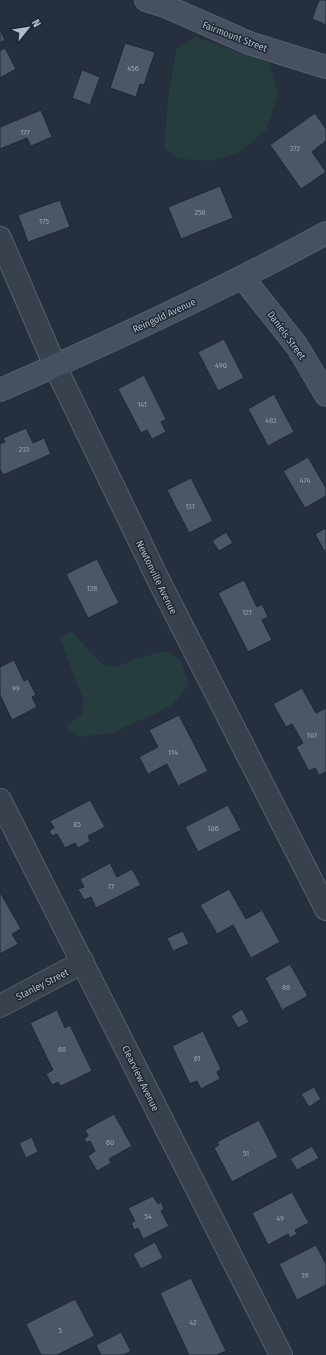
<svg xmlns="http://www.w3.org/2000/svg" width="326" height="1355" font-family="'Fira Sans Condensed',sans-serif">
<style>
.green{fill:#273c3f}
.building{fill:#4b5666;stroke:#202835}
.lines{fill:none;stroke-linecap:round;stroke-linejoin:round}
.street-casing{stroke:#575f6c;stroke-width:24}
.secondary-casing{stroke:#575f6c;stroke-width:24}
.street{stroke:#39414e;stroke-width:22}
.secondary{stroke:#475061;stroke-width:22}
.labels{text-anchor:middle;stroke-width:3;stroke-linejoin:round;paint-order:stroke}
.number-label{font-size:8px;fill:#9aa2b0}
.street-label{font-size:10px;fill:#b5bcc9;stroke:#1e2633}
</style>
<rect width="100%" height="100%" fill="#252f3e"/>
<g class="green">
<path d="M 196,37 L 269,63 L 278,95 L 267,129 L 239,153 L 211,161 L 179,159 L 164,148 L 169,89 L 177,48 Z"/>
<path d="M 71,631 L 103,665 L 117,667 L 138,658 L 166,651 L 181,661 L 189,685 L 171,706 L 112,733 L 80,737 L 66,727 L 82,714 L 84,701 L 60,638 Z"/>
</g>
<g class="building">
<path d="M 319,0 L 326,0 L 326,25 L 312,19 Z"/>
<path d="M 0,29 L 5,40 L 0,43 Z"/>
<path d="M 125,43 L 155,52 L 144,85 L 140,84 L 136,97 L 110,88 Z"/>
<path d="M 5,48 L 16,69 L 0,78 L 0,51 Z"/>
<path d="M 82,70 L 100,77 L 90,105 L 72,98 Z"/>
<path d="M 41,110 L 52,137 L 31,146 L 27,138 L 0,149 L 0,127 Z"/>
<path d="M 315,113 L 326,129 L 326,141 L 312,152 L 326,172 L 301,189 L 270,145 Z"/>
<path d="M 220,186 L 233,218 L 181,239 L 168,207 Z"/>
<path d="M 60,200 L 70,227 L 28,242 L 18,215 Z"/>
<path d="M 224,339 L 244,378 L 218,391 L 198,352 Z"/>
<path d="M 144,375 L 166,419 L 161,422 L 166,432 L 152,439 L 147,430 L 141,433 L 118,389 Z"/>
<path d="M 274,394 L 294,432 L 268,446 L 248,409 Z"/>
<path d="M 26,428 L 33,443 L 44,438 L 51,454 L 3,475 L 0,469 L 0,444 L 5,442 L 3,438 Z"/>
<path d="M 308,457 L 326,488 L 326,496 L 305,508 L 283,471 Z"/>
<path d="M 191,478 L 213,521 L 189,533 L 167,490 Z"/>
<path d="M 326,528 L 326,554 L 315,534 Z"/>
<path d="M 226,532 L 233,543 L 219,551 L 212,541 Z"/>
<path d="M 97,559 L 119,603 L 88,618 L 66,574 Z"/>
<path d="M 244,580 L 257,607 L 262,604 L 268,617 L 262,620 L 272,640 L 248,652 L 218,593 Z"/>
<path d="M 14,660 L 24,681 L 28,679 L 36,695 L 32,697 L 37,707 L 12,720 L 0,695 L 0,667 Z"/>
<path d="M 302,688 L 316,713 L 326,708 L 326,772 L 319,775 L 315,768 L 309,771 L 296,747 L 303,743 L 292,724 L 286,727 L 273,704 Z"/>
<path d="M 179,715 L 208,771 L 178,786 L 167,764 L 148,774 L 139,757 L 158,747 L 149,730 Z"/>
<path d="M 90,800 L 105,827 L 88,836 L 90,841 L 78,848 L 75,843 L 65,848 L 57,834 L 52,836 L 49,831 L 54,828 L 50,821 Z"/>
<path d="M 228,805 L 241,830 L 198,852 L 185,827 Z"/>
<path d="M 110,863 L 117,877 L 132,869 L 141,885 L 96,908 L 91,897 L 84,900 L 78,889 L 84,887 L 80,879 Z"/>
<path d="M 229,889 L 246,919 L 262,910 L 280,942 L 251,958 L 233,925 L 217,934 L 200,905 Z"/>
<path d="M 0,892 L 21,929 L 12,934 L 18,944 L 0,954 Z"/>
<path d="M 183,931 L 189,944 L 173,951 L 167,938 Z"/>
<path d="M 290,964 L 308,996 L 282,1010 L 265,978 Z"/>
<path d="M 242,1009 L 249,1022 L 238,1028 L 231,1016 Z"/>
<path d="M 57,1010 L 65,1028 L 70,1025 L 92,1071 L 61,1086 L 58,1082 L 52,1085 L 46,1074 L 53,1070 L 30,1023 Z"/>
<path d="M 203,1031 L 221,1069 L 217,1072 L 220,1079 L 201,1089 L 197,1081 L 190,1084 L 172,1046 Z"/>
<path d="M 314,1087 L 321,1099 L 309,1107 L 301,1094 Z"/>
<path d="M 114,1114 L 132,1146 L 109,1159 L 111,1163 L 97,1171 L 88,1156 L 95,1151 L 90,1141 L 86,1143 L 84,1138 L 88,1136 L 85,1130 Z"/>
<path d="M 259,1120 L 278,1157 L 232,1182 L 214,1148 L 219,1145 L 217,1142 Z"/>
<path d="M 32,1137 L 38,1152 L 26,1158 L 19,1143 Z"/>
<path d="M 312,1146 L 319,1158 L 297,1170 L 290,1159 Z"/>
<path d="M 292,1192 L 309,1223 L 295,1230 L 297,1234 L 290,1238 L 288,1234 L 268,1245 L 252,1213 Z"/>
<path d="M 153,1196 L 158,1204 L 161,1202 L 164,1209 L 161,1211 L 169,1226 L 143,1239 L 138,1228 L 134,1230 L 131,1223 L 135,1221 L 128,1208 Z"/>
<path d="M 155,1242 L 163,1258 L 141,1269 L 133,1254 Z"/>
<path d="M 316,1245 L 326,1264 L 326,1285 L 297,1300 L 279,1264 Z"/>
<path d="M 191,1278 L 226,1351 L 217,1355 L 189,1355 L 160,1293 Z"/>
<path d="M 75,1299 L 95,1336 L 57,1355 L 41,1355 L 26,1324 Z"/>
<path d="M 121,1332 L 131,1351 L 124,1355 L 101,1355 L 96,1345 Z"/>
</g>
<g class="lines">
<defs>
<g id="street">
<path d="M 0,238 L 55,366 L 158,579 L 326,909"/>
<path d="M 0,800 L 281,1355"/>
<path d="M 0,1006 L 83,962"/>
</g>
<g id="secondary">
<path d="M 146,0 L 165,6 L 249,43 L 326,67"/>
<path d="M 243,278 L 297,346 L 326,395"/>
<path d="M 0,390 C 111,342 220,291 326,233"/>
</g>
</defs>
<use href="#street" class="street-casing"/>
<use href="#secondary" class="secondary-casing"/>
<use href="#street" class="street"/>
<use href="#secondary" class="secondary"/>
</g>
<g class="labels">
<g class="number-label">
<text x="133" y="71">456</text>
<text x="25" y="135">177</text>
<text x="295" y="151">272</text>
<text x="200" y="215">258</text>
<text x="44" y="224">175</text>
<text x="221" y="368">490</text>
<text x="142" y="407">141</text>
<text x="271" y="423">482</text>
<text x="24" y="452">233</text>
<text x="305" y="483">474</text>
<text x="190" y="509">131</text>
<text x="92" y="591">128</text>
<text x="247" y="615">121</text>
<text x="16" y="691">99</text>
<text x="312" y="738">107</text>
<text x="173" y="755">114</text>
<text x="77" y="827">85</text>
<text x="213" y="831">106</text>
<text x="111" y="889">77</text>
<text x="286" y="990">88</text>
<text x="62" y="1052">68</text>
<text x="197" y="1061">61</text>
<text x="110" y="1145">60</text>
<text x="246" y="1156">51</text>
<text x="148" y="1219">54</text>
<text x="280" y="1221">49</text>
<text x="305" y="1278">39</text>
<text x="193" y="1325">42</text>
<text x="60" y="1333">5</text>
</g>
<g class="street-label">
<text transform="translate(235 36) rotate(21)" y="4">Fairmount Street</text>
<text transform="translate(164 315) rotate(-25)" y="4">Reingold Avenue</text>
<text transform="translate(287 335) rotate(54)" y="4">Daniels Street</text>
<text transform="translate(157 577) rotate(64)" y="4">Newtonville Avenue</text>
<text transform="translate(42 984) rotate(-27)" y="4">Stanley Street</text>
<text transform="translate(141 1078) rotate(64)" y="4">Clearview Avenue</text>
</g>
</g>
<g transform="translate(28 28) rotate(60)" stroke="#1e2633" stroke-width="3" paint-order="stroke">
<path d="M0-3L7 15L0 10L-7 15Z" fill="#b5bcc9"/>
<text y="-6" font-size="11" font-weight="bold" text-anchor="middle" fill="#b5bcc9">N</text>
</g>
</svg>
